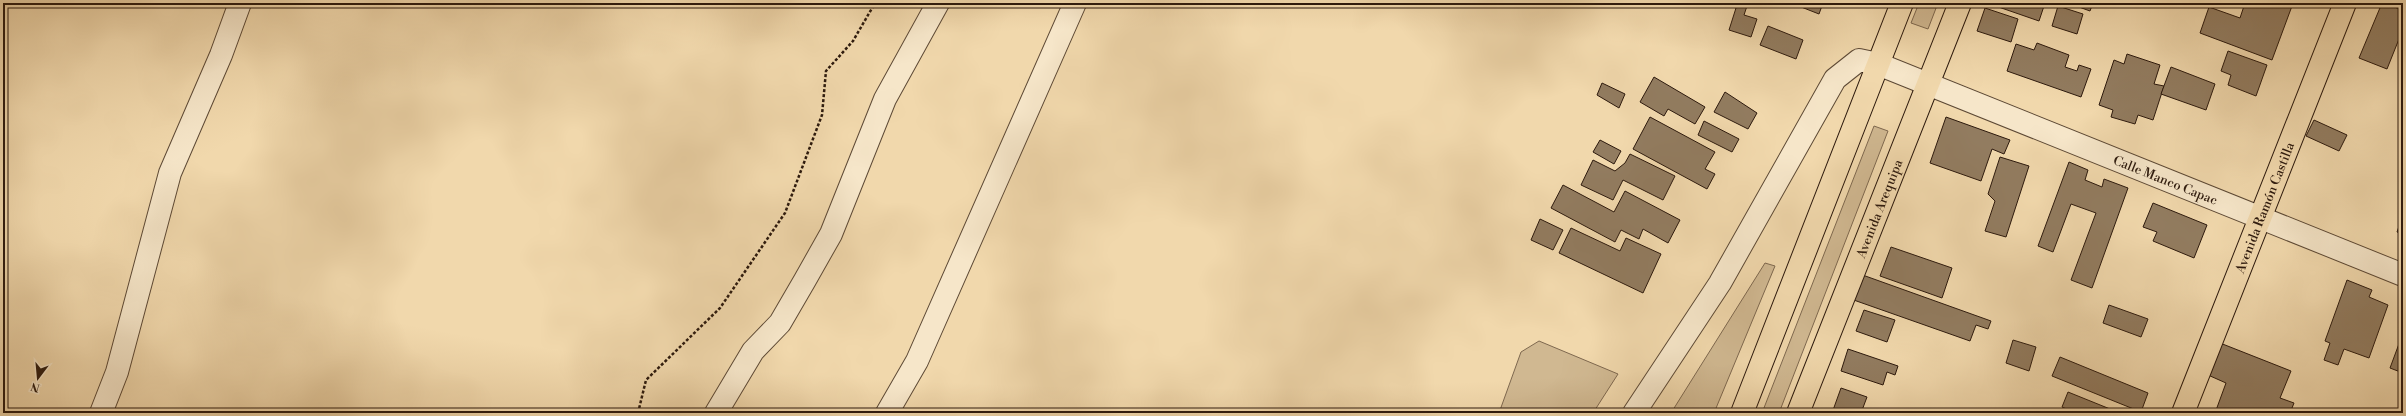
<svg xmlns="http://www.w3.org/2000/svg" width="2406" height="416" font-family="'Libre Bodoni',serif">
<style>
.green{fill:#d0b891;stroke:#7e684f}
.building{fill:#927c60;stroke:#2c190d}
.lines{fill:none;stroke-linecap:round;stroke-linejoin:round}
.minor-casing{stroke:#5d4935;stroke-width:24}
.major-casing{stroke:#2c190d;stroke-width:24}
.path{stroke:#2c190d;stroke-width:2.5;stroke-dasharray:3 2;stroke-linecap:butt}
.minor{stroke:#f6e6c9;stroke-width:22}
.major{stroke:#f1d8ac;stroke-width:22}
.labels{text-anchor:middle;stroke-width:4;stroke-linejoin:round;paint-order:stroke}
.street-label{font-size:13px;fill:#2c190d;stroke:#f6e6c9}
</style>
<rect width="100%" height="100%" fill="#f1d8ac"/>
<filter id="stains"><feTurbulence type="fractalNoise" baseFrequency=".005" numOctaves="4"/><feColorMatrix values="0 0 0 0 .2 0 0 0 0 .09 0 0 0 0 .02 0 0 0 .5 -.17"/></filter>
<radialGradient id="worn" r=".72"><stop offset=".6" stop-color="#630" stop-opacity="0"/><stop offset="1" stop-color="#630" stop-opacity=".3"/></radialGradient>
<g class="green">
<path d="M 1919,3 L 1938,3 L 1928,29 L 1911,23 Z"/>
<path d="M 1874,126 L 1888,131 L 1779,413 L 1762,413 Z"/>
<path d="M 1765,263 L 1775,266 L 1714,413 L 1671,413 Z"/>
<path d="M 1539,341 L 1618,374 L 1593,413 L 1499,413 L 1521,352 Z"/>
</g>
<g class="building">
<path d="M 1720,3 L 1748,3 L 1744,15 L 1757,19 L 1751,37 L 1729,30 L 1736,8 Z"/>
<path d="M 1791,3 L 1823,3 L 1819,14 Z"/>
<path d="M 1987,3 L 2045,3 L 2039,21 Z"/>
<path d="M 2068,3 L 2093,3 L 2090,11 Z"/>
<path d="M 2245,3 L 2282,3 L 2292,6 L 2272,60 L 2200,33 L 2209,7 L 2240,18 Z"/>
<path d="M 2382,3 L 2403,10 L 2403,29 L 2387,69 L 2359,58 Z"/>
<path d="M 2058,6 L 2083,14 L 2077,34 L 2052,26 Z"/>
<path d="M 1985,8 L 2018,19 L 2011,42 L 1977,31 Z"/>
<path d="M 1768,26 L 1803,40 L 1796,59 L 1760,45 Z"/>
<path d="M 2037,43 L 2069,55 L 2065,67 L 2077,71 L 2079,65 L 2091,69 L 2081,97 L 2007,71 L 2016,44 L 2034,50 Z"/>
<path d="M 2228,51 L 2267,65 L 2256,96 L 2228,85 L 2231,75 L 2221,71 Z"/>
<path d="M 2127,54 L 2160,65 L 2154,84 L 2164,86 L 2153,120 L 2138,115 L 2135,124 L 2111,117 L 2113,110 L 2099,105 L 2114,60 L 2124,64 Z"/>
<path d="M 2171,67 L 2215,84 L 2206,110 L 2161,94 Z"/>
<path d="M 1654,77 L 1705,107 L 1695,124 L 1668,109 L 1664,116 L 1640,102 Z"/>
<path d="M 1602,83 L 1625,94 L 1619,108 L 1597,95 Z"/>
<path d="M 1725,92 L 1757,113 L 1748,129 L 1714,112 Z"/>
<path d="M 1650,117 L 1715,152 L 1705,169 L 1715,174 L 1707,189 L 1633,149 Z"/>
<path d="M 1946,117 L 2010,140 L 2004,154 L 1992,149 L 1981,181 L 1930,163 Z"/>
<path d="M 2314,120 L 2347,135 L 2339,151 L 2306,136 Z"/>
<path d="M 1704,121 L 1739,139 L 1732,152 L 1698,135 Z"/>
<path d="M 1600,140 L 1621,151 L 1614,164 L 1593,152 Z"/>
<path d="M 1630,154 L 1675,176 L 1663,200 L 1623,180 L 1613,200 L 1581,185 L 1593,160 L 1615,171 L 1625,163 Z"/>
<path d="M 2000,157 L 2029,166 L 2006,237 L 1985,231 L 1995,201 L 1988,194 Z"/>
<path d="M 2069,162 L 2088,170 L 2085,180 L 2102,187 L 2104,179 L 2128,188 L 2092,288 L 2071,280 L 2096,213 L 2071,204 L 2053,252 L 2038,246 Z"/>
<path d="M 1563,185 L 1614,212 L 1625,191 L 1680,220 L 1668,243 L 1643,229 L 1639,239 L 1621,230 L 1615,242 L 1551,208 Z"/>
<path d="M 2153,203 L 2207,225 L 2194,258 L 2153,241 L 2157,232 L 2143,227 Z"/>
<path d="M 2403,215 L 2403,234 L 2397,232 Z"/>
<path d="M 1540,219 L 1563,230 L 1553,250 L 1531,240 Z"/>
<path d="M 1571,228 L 1620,251 L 1626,238 L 1661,254 L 1643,293 L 1559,253 Z"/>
<path d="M 1891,247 L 1952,268 L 1942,298 L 1880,276 Z"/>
<path d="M 1857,273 L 1991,321 L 1988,329 L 1976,325 L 1970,341 L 1848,298 Z"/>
<path d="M 2347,280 L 2372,290 L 2369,297 L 2388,305 L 2369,358 L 2344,349 L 2338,365 L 2324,360 L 2330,343 L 2325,341 Z"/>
<path d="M 2109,305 L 2148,319 L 2141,337 L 2103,323 Z"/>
<path d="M 1864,310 L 1895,320 L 1887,342 L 1856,331 Z"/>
<path d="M 2403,333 L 2403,373 L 2390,368 Z"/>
<path d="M 2013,340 L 2036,347 L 2029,371 L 2006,363 Z"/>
<path d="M 2220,343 L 2291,371 L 2280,398 L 2294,403 L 2290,413 L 2215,413 L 2226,383 L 2208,375 Z"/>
<path d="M 1848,349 L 1898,366 L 1895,375 L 1887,372 L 1883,385 L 1841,371 Z"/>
<path d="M 2060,357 L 2148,393 L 2141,412 L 2052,376 Z"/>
<path d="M 1841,388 L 1867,397 L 1861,413 L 1832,413 Z"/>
<path d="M 2068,392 L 2120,413 L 2075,413 L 2062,407 Z"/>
</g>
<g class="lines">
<defs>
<g id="minor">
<path d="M 101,413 L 117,372 L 170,173 L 221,55 L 240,3"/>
<path d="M 716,413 L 753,351 L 780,323 L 805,280 L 831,234 L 885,99 L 938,3"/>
<path d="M 887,413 L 917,361 L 1075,3"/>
<path id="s1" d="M 1634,413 L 1720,283 L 1835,79 L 1859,60 L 1878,64 L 2403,275"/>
</g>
<g id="major">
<path d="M 1742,413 L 1902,3"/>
<path id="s2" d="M 1798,413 L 1960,3"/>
<path id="s3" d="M 2183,413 L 2345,3"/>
</g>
</defs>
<use href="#minor" class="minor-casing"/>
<use href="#major" class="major-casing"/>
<path class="path" d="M 638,413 L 646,380 L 720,308 L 785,213 L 822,115 L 826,71 L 853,41 L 875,3"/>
<use href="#minor" class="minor"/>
<use href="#major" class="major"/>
</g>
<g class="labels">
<g class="street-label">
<text dy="5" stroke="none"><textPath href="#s1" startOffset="750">Calle Manco Capac</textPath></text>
<text dy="5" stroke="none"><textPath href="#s2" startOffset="220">Avenida Arequipa</textPath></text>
<text dy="5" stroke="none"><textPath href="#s3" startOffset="221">Avenida Ramón Castilla</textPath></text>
</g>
</g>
<rect width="2406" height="416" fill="none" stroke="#f1d8ac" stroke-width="16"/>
<rect x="4" y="4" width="2398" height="408" fill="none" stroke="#2c190d" stroke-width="2"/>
<rect x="8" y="8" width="2390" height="400" fill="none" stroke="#2c190d"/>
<g transform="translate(38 378) rotate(196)" stroke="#f6e6c9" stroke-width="3" paint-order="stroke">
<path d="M0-3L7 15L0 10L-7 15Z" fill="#2c190d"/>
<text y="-6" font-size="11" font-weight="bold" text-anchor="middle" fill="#2c190d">N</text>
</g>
<rect width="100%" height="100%" filter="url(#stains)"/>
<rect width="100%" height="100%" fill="url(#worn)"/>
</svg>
